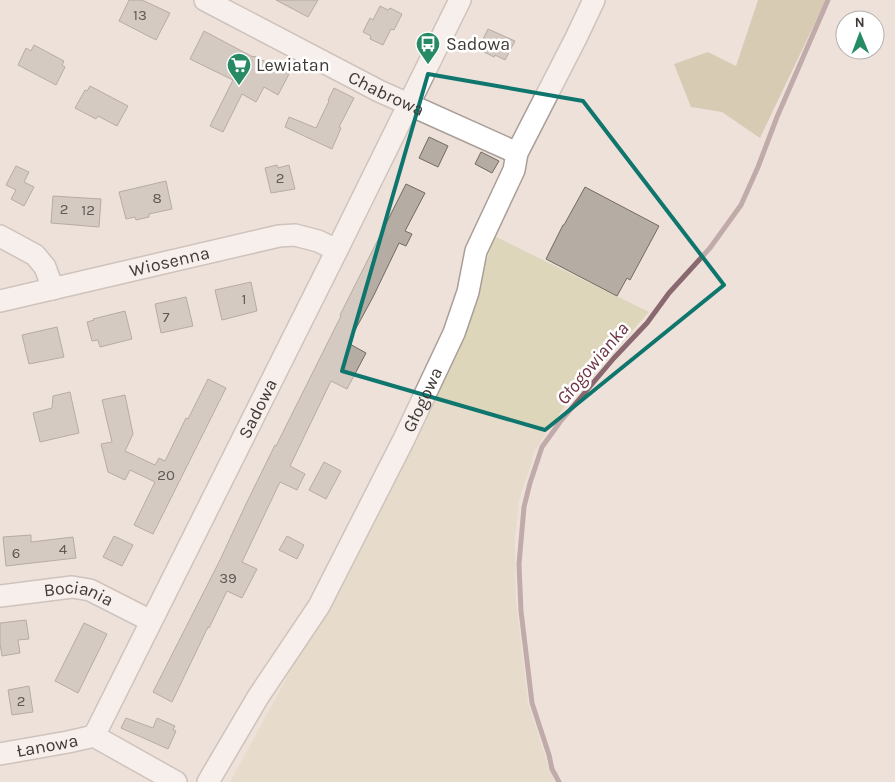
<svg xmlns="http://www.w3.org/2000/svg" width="895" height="782" font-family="Karla,sans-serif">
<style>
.green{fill:#ddd6bb}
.forest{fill:#baaf85}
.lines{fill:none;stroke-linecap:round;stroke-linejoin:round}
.stream{stroke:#8a686f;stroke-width:5}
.building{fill:#b5ada3;stroke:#726a62}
.minor-casing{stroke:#a99d97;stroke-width:24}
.minor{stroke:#fff;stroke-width:21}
.marked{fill:none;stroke:#0f766e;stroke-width:4;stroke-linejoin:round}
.labels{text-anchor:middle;stroke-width:5;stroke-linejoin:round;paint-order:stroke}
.number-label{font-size:15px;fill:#5d5853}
.poi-label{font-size:18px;fill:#403b38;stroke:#fff;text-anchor:start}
.street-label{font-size:18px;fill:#403b38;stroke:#fff}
.water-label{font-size:19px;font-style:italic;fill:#6f3344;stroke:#fff}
</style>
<rect width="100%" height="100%" fill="#eee1da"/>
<path class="green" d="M 494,236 L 649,312 L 562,410 L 534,452 L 532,462 L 519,500 L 515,539 L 516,599 L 528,702 L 549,768 L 555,782 L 230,782 L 330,598 L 474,303 Z"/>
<path class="forest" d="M 758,0 L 826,0 L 760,138 L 722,112 L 691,107 L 674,64 L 708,52 L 736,66 Z"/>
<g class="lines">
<path class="stream" d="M 559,782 L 552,769 L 549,755 L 532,703 L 521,611 L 519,564 L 524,507 L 530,483 L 542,447 L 560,422 L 614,358 L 647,323 L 669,293 L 710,248 L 741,205 L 758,167 L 777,117 L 828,0"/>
</g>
<g class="building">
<path d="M 129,0 L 142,0 L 170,13 L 156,40 L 119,21 Z"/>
<path d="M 276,0 L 318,0 L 308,17 Z"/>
<path d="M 380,6 L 388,10 L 390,8 L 402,14 L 394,30 L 391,29 L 383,45 L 370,39 L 371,36 L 363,32 L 370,18 L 373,20 Z"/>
<path d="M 488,29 L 515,41 L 505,60 L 495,55 L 494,57 L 478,49 Z"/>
<path d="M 204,31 L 253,57 L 254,56 L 289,74 L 278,95 L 264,87 L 256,102 L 242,94 L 223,132 L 210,126 L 233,80 L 190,59 Z"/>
<path d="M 34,45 L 64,61 L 62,65 L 65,67 L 56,85 L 18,65 L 26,48 L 31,51 Z"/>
<path d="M 90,86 L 128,106 L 117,126 L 98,116 L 96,119 L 75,108 L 85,90 L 87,91 Z"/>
<path d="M 334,88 L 354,98 L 339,127 L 341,128 L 332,149 L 285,127 L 289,117 L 316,128 L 329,101 L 328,100 Z"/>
<path d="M 429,137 L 448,146 L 438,167 L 419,158 Z"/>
<path d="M 481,152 L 499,161 L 492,173 L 475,164 Z"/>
<path d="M 277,165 L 278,168 L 289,165 L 295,189 L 271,193 L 265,168 Z"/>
<path d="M 16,166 L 29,172 L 24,182 L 34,187 L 24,206 L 11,199 L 16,190 L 6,185 Z"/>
<path d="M 166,181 L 172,209 L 149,214 L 149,217 L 136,220 L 135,217 L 126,219 L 119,192 Z"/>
<path d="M 406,184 L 425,193 L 405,231 L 412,234 L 406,246 L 399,243 L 373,297 L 348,343 L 366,353 L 347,389 L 331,381 L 290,466 L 305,474 L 297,490 L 280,482 L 242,562 L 257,569 L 242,598 L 227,591 L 209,628 L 208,627 L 172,702 L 153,692 L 220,560 L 246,504 L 275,445 L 276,446 L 341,316 L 340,315 Z"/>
<path d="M 585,187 L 659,226 L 630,280 L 627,278 L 617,296 L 546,259 L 563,225 L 564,225 Z"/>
<path d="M 53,196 L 101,199 L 99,227 L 51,223 Z"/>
<path d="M 251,282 L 257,311 L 222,320 L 215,290 Z"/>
<path d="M 186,297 L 193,326 L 161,333 L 155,304 Z"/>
<path d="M 125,311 L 132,339 L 100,347 L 98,340 L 92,341 L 87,322 L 94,320 L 93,319 Z"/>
<path d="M 57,327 L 64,357 L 29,364 L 22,335 Z"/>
<path d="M 208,379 L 226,388 L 153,534 L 134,525 L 155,482 L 130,470 L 125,480 L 108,472 L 101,444 L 112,442 L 102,400 L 125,395 L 133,434 L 125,451 L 155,465 L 159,458 L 165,461 L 186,418 L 188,419 Z"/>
<path d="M 70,392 L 79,433 L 40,442 L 33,413 L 52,408 L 53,396 Z"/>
<path d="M 324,462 L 341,471 L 326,499 L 309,490 Z"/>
<path d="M 31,535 L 31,542 L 73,537 L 76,558 L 6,566 L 3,537 Z"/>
<path d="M 114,536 L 133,545 L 122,566 L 103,557 Z"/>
<path d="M 287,536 L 304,545 L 297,559 L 279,550 Z"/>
<path d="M 26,620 L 29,639 L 18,640 L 20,653 L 2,656 L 0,644 L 0,623 Z"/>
<path d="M 84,623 L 107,634 L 78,693 L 55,681 Z"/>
<path d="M 29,686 L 33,712 L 12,715 L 8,690 Z"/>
<path d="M 126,718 L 153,728 L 157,718 L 175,726 L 173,730 L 176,731 L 168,749 L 121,728 Z"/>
</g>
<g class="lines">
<defs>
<g id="minor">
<path id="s1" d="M 205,0 L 379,91 L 517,153"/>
<path d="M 0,236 L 35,255 L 45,267 L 53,289"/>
<path id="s2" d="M 0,301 L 279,236 L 295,235 L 318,241 L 337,250"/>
<path id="s3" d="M 0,596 L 72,587 L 90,590 L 151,621"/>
<path id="s4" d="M 94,736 L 337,250 L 460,0"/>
<path d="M 94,736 L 176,782"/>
<path id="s5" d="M 0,754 L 68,742 L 94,736"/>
<path id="s6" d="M 208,782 L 258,697 L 319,606 L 404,439 L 454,333 L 468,292 L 476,251 L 514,170 L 517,153 L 576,38 L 594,0"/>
</g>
</defs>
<use href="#minor" class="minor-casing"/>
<use href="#minor" class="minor"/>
</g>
<path d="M0 0H895V782H0ZM 428,74 L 583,101 L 724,285 L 545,430 L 342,371 Z" fill="#eee1da" fill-opacity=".55" fill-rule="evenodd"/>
<path class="marked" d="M 428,74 L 583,101 L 724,285 L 545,430 L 342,371 Z"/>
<defs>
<symbol id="bus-pin" viewBox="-11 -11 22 30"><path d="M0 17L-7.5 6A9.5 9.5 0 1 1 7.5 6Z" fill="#268b65" stroke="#fff"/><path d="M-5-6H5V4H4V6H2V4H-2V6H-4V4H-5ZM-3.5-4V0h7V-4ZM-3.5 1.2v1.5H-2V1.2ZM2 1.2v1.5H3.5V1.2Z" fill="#fff"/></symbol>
<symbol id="supermarket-pin" viewBox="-11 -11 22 30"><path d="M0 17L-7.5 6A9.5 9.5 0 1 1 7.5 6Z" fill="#268b65" stroke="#fff"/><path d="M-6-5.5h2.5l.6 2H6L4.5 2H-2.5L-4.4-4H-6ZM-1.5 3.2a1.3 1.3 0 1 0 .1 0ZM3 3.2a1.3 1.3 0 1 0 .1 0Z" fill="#fff"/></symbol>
</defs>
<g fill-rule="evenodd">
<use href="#bus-pin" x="414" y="30" width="28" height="38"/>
<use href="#supermarket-pin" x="225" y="51" width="28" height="38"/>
</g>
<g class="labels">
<g class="number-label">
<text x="140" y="20">13</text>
<text x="280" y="183">2</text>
<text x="157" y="203">8</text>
<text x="64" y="214">2</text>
<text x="88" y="215">12</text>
<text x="244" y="304">1</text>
<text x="166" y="322">7</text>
<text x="166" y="480">20</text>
<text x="63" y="554">4</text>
<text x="16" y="558">6</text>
<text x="228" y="583">39</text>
<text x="21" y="706">2</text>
</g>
<g class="poi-label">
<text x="446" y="50">Sadowa</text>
<text x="256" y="71">Lewiatan</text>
</g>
<g class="street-label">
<text dy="6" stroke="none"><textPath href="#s1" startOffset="204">Chabrowa</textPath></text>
<text dy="6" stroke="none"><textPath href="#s2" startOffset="174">Wiosenna</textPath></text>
<text dy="6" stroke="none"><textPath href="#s6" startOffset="439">Głogowa</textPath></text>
<text dy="6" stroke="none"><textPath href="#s4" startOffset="366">Sadowa</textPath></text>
<text dy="6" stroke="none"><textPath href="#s3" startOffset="80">Bociania</textPath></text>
<text dy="6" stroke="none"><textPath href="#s5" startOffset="48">Łanowa</textPath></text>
</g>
<g class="water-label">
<text transform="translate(592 363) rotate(-50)" y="7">Głogowianka</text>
</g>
</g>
<g transform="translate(860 35) rotate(359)"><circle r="24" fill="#ffffff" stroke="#b3b1af"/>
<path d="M0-4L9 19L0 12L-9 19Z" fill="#268b65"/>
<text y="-8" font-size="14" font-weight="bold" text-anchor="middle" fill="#403b38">N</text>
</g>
</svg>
